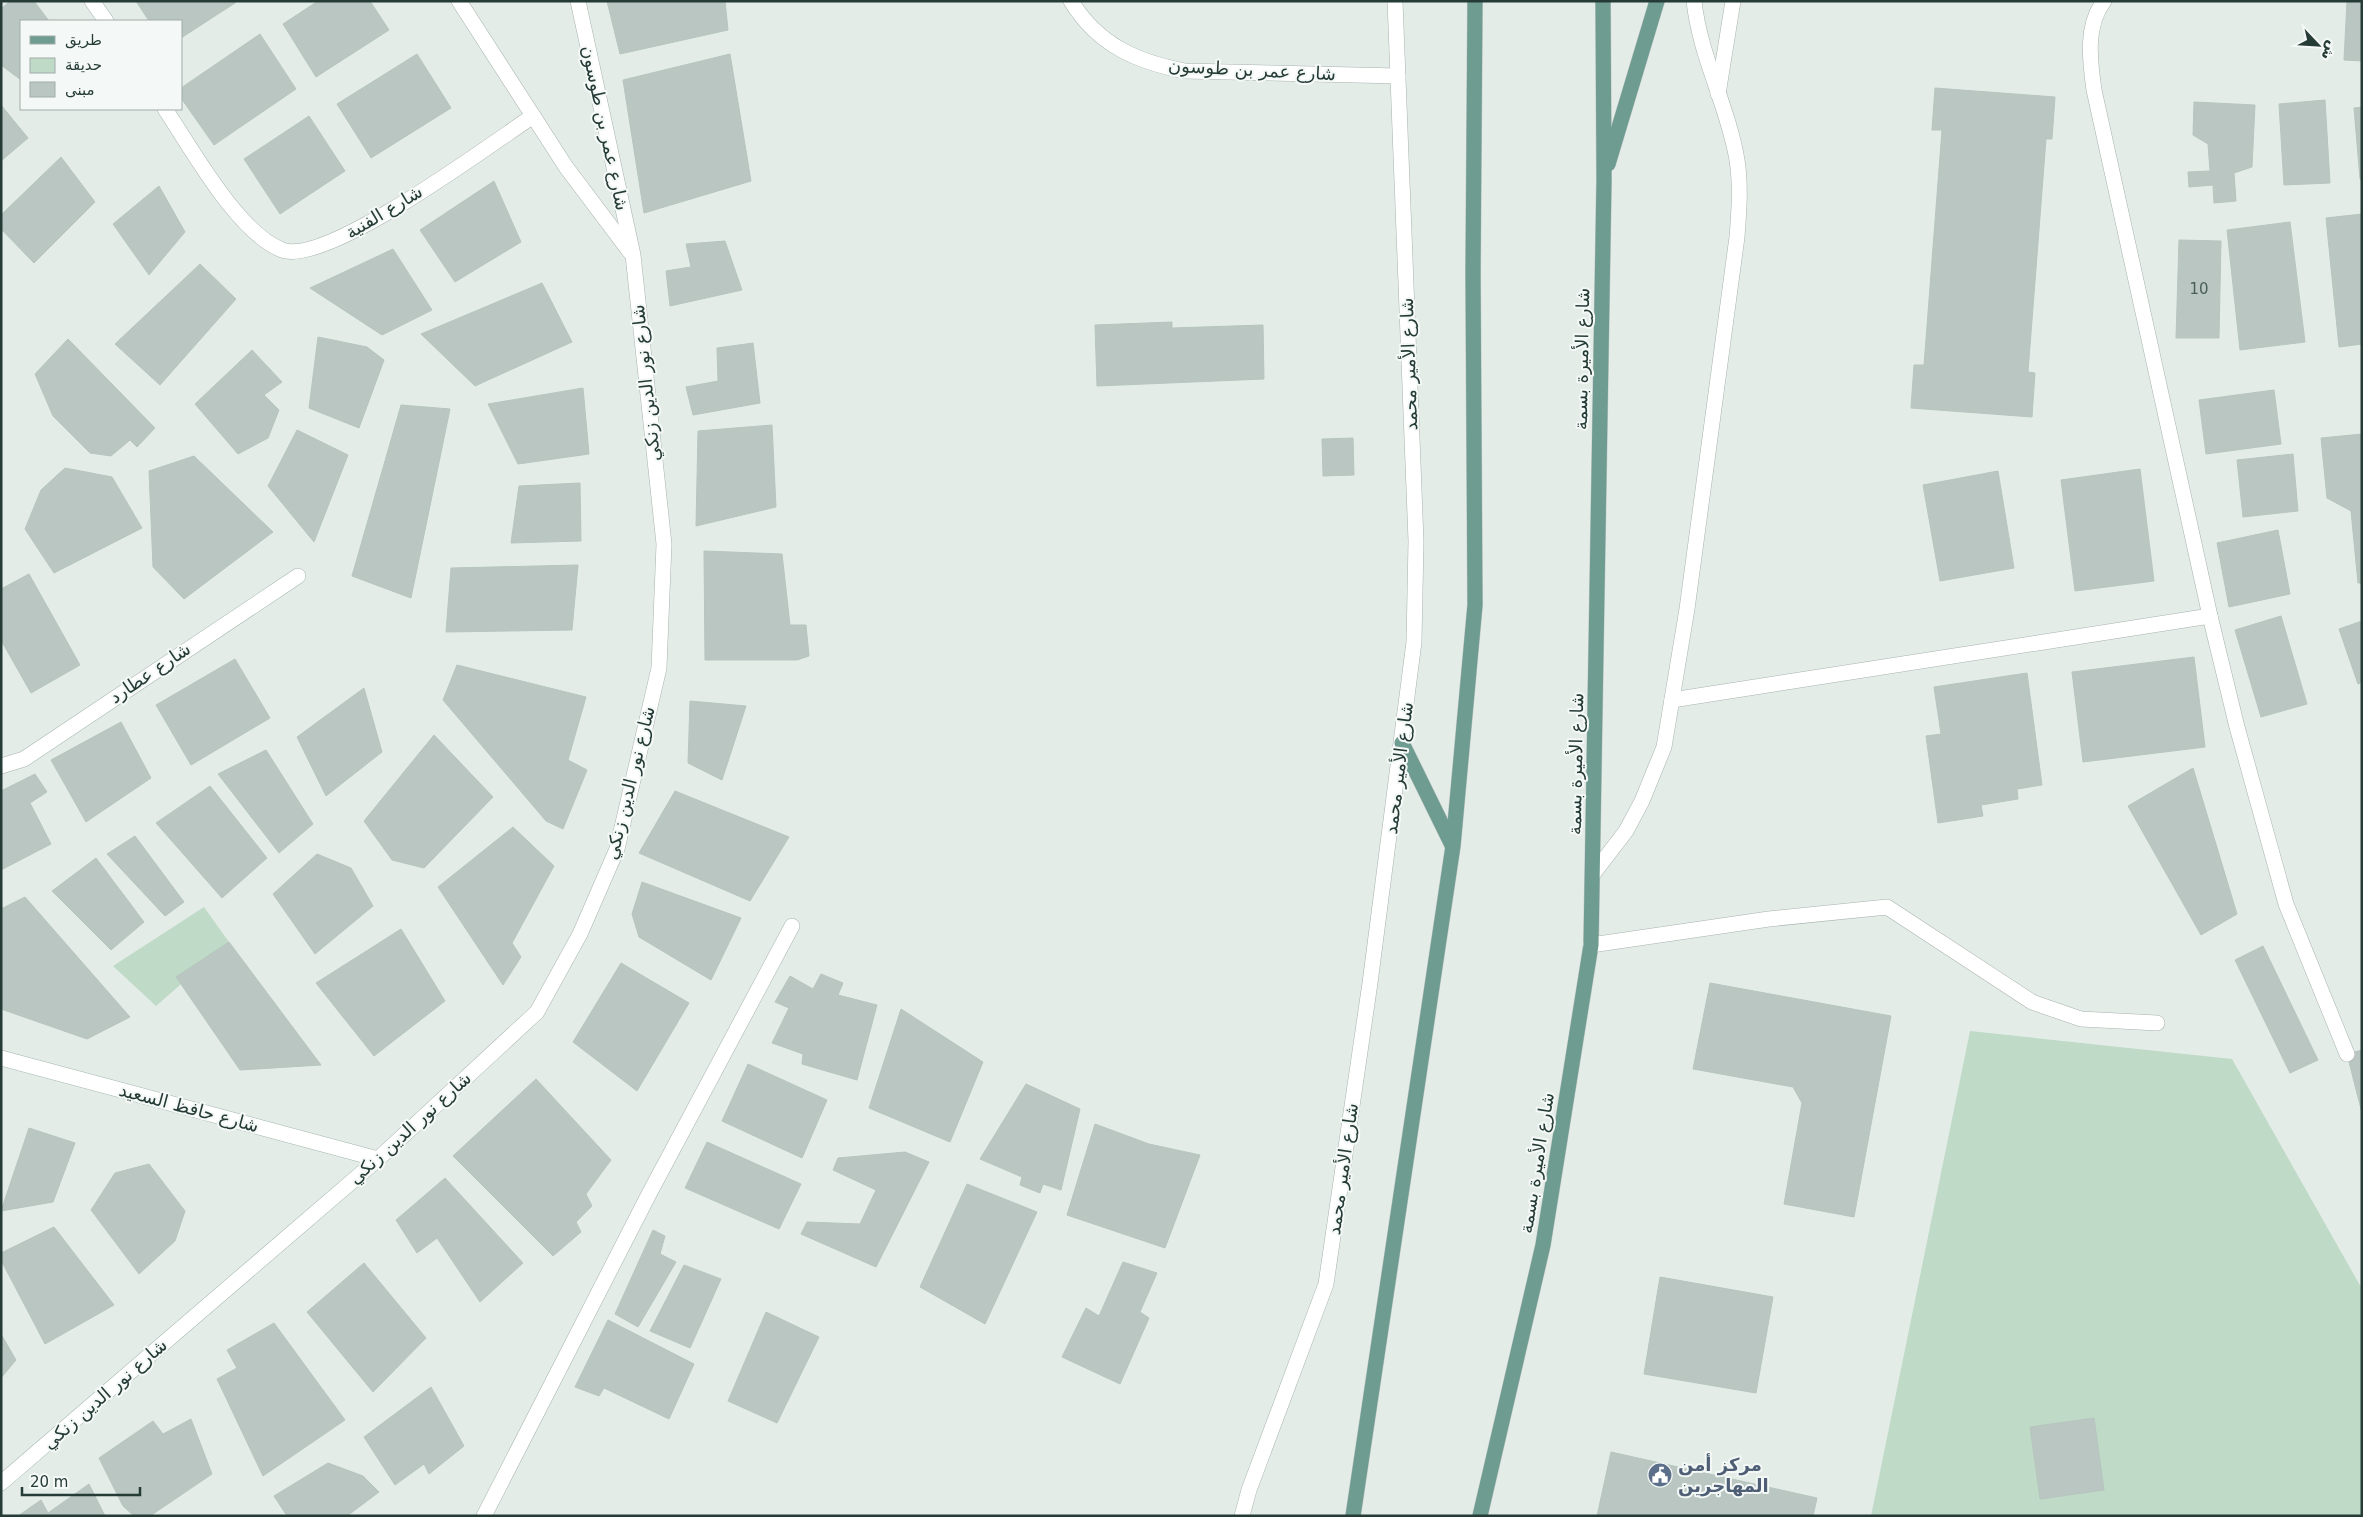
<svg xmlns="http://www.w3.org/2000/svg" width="2363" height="1517" font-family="'DejaVu Sans',Cairo,sans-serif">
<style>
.green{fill:#bfdac7}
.building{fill:#b9c6c1;stroke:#b7c5bf}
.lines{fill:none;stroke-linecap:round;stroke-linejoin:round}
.street-casing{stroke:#a7b3af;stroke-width:16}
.secondary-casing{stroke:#a3b6b0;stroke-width:16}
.primary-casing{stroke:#c2c8c7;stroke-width:16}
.street{stroke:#fff;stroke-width:15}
.secondary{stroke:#fff;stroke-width:15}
.primary{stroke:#6e9c91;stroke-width:15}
.labels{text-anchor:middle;stroke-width:4;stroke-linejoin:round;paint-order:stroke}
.number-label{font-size:15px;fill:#4a5e59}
.street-label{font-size:18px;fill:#253b36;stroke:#f4f8f6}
.service-label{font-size:18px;font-weight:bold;fill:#4e5e75;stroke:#f4f8f6;text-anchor:start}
</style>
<rect width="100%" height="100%" fill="#e4ece8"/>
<g class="green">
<path d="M 204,907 L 229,942 L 156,1006 L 113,966 Z"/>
<path d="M 1970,1031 L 2232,1059 L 2362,1289 L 2362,1516 L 1871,1516 Z"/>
</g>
<g class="building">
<path d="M 10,1 L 34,1 L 49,21 L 21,21 L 21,80 L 1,65 L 1,9 Z"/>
<path d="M 136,1 L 234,1 L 235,3 L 181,38 L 181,21 L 149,21 Z"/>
<path d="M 318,1 L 370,1 L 389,30 L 316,77 L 283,24 Z"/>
<path d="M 607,1 L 725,1 L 728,30 L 620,54 Z"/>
<path d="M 2347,1 L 2362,1 L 2362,61 L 2344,60 Z"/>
<path d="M 260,34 L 296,89 L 214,145 L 181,98 L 181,88 Z"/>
<path d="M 417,54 L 451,108 L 371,158 L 337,104 Z"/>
<path d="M 730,54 L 751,181 L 644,213 L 623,80 Z"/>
<path d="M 1935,88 L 2055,97 L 2052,139 L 2046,139 L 2028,372 L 2035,373 L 2032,417 L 1911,408 L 1914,365 L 1924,365 L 1942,130 L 1932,130 Z"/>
<path d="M 2325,100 L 2330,183 L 2284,185 L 2279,104 Z"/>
<path d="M 2194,102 L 2255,105 L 2252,167 L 2234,173 L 2236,201 L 2214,203 L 2213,185 L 2189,187 L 2188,172 L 2210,171 L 2208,144 L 2193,135 Z"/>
<path d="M 1,105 L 28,138 L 1,161 Z"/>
<path d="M 2362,107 L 2362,179 L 2360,179 L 2354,108 Z"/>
<path d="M 309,116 L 345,171 L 280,214 L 244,159 Z"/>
<path d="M 61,157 L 95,202 L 34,263 L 1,229 L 1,215 Z"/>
<path d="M 494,181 L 521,242 L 455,282 L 420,230 Z"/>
<path d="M 159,186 L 185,232 L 149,275 L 113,224 Z"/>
<path d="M 2362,214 L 2362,344 L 2339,347 L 2326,218 Z"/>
<path d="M 2290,222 L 2305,342 L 2240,350 L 2227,230 Z"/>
<path d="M 2179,240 L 2221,241 L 2219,338 L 2176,338 Z"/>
<path d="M 725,241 L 742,290 L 670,306 L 666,271 L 691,267 L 686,244 Z"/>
<path d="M 393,249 L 432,310 L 382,335 L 310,288 Z"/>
<path d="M 200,264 L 236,299 L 160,385 L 115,344 Z"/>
<path d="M 542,283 L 572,342 L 475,386 L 421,334 Z"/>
<path d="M 1172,322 L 1172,328 L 1263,325 L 1264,379 L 1097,386 L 1095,325 Z"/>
<path d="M 318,337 L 367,347 L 384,360 L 359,428 L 309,408 Z"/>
<path d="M 68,339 L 155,428 L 137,447 L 130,440 L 111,456 L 90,453 L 53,416 L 35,374 Z"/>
<path d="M 753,343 L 760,403 L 693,415 L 686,387 L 718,381 L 717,348 Z"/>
<path d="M 252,350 L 282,382 L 264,395 L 279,410 L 268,438 L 238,454 L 195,404 Z"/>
<path d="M 583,388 L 589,454 L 518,464 L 488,404 Z"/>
<path d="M 2274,390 L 2281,444 L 2206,454 L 2199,400 Z"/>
<path d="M 401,405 L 450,409 L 411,598 L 352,576 Z"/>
<path d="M 772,425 L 776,507 L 696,526 L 698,431 Z"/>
<path d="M 297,430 L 348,455 L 314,542 L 268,486 Z"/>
<path d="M 2362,434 L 2362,583 L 2358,583 L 2351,511 L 2327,498 L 2321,438 Z"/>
<path d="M 1353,438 L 1354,475 L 1323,476 L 1322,439 Z"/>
<path d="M 2293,454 L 2298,511 L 2243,517 L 2237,460 Z"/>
<path d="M 194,456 L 273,532 L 184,599 L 153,567 L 149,471 Z"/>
<path d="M 65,468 L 112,477 L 142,528 L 54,573 L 25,529 L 41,490 Z"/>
<path d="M 2140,469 L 2154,581 L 2075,591 L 2061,480 Z"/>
<path d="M 1998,471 L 2014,568 L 1940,581 L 1923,485 Z"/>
<path d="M 580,483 L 581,541 L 511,543 L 519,486 Z"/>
<path d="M 2278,530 L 2290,594 L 2229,607 L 2217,543 Z"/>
<path d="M 704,551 L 782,554 L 790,625 L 806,625 L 809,656 L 797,660 L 705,660 Z"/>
<path d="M 578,565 L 572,630 L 446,632 L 451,568 Z"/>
<path d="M 29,574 L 80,665 L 31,693 L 1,640 L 1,589 Z"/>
<path d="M 2281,616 L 2307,704 L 2261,717 L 2235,630 Z"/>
<path d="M 2362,621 L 2362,682 L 2358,684 L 2339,629 Z"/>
<path d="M 2194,657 L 2205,747 L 2083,762 L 2072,672 Z"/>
<path d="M 235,659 L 270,718 L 191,765 L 156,705 Z"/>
<path d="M 457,665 L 586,697 L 568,760 L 587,770 L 563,829 L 546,821 L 443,700 Z"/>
<path d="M 2027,673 L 2042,785 L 2017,789 L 2018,799 L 1981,805 L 1983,816 L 1938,823 L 1926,736 L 1941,734 L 1934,687 Z"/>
<path d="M 364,688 L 382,752 L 326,796 L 297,737 Z"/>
<path d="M 690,701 L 746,706 L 722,780 L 688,763 Z"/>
<path d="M 121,722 L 151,778 L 86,822 L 51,760 Z"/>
<path d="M 434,735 L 493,797 L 424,868 L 392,860 L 364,821 Z"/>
<path d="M 266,750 L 313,824 L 279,853 L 218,774 Z"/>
<path d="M 2193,768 L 2237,914 L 2201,935 L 2128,806 Z"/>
<path d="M 35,774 L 47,792 L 30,803 L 51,844 L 1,870 L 1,791 Z"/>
<path d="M 210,786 L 267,858 L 222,898 L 156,823 Z"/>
<path d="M 675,791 L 789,837 L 750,901 L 639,853 Z"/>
<path d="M 513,827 L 554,866 L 512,943 L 521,957 L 503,985 L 438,887 Z"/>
<path d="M 135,836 L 184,902 L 165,916 L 107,854 Z"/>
<path d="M 317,854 L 351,868 L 373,906 L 315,954 L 273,894 Z"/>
<path d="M 96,858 L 144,922 L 111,950 L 52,891 Z"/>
<path d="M 642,882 L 741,918 L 711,980 L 639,937 L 632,914 Z"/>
<path d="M 25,897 L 130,1017 L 87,1039 L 1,1009 L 1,909 Z"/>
<path d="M 401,929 L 445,1001 L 374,1056 L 316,983 Z"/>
<path d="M 229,942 L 321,1065 L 240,1070 L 176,977 Z"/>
<path d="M 2263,946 L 2318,1060 L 2290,1073 L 2235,960 Z"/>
<path d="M 621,963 L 689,1003 L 637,1091 L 573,1042 Z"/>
<path d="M 821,974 L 843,983 L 838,995 L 877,1005 L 857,1080 L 802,1064 L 803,1054 L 772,1043 L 789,1008 L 775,1002 L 790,976 L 813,989 Z"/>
<path d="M 1710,983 L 1891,1016 L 1854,1217 L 1784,1204 L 1802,1103 L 1793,1087 L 1693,1069 Z"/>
<path d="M 901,1009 L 983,1062 L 950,1142 L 869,1108 Z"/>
<path d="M 2362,1050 L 2362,1113 L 2347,1054 Z"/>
<path d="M 748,1064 L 827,1100 L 802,1158 L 722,1121 Z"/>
<path d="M 536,1079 L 611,1160 L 586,1194 L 592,1206 L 576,1222 L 581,1232 L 553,1256 L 453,1156 Z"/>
<path d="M 1026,1084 L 1080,1109 L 1061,1190 L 1043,1184 L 1040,1193 L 1020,1185 L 1022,1177 L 980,1159 Z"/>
<path d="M 1095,1124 L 1149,1144 L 1200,1155 L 1165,1248 L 1067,1215 Z"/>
<path d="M 29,1128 L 75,1143 L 53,1202 L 1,1211 Z"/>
<path d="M 707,1142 L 801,1184 L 779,1229 L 685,1188 Z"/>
<path d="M 905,1152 L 929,1162 L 876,1267 L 801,1234 L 807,1222 L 860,1224 L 876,1190 L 833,1170 L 838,1158 Z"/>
<path d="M 149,1164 L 185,1211 L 175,1241 L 139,1274 L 91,1210 L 115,1173 Z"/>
<path d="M 445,1178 L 523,1263 L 480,1302 L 437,1238 L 417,1253 L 396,1220 Z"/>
<path d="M 967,1184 L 1037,1212 L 985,1324 L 920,1287 Z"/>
<path d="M 54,1227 L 114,1305 L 45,1344 L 1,1260 L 1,1253 Z"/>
<path d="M 653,1230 L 665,1236 L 660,1254 L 676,1262 L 638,1327 L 615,1314 Z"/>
<path d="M 1123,1262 L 1157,1273 L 1140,1312 L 1149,1318 L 1120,1384 L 1062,1357 L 1086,1308 L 1099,1316 Z"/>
<path d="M 364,1263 L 426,1338 L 373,1392 L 307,1312 Z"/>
<path d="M 684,1265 L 721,1279 L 690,1348 L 650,1331 Z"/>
<path d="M 1660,1277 L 1773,1297 L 1756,1393 L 1644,1374 Z"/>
<path d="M 766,1312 L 819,1337 L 777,1423 L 728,1401 Z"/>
<path d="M 608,1320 L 694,1364 L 669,1419 L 604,1388 L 599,1396 L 575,1387 Z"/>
<path d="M 274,1323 L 345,1420 L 263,1476 L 217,1379 L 237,1368 L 227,1350 Z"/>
<path d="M 1,1334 L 16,1360 L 1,1378 Z"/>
<path d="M 431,1387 L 464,1446 L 429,1474 L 424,1464 L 395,1485 L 364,1437 Z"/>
<path d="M 2094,1418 L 2104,1490 L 2040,1499 L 2030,1427 Z"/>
<path d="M 191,1419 L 212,1474 L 150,1516 L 134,1516 L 123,1506 L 99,1458 L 153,1421 L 163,1434 Z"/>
<path d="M 1611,1452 L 1817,1498 L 1813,1516 L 1597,1516 Z"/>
<path d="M 328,1463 L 363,1476 L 379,1492 L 347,1516 L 287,1516 L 274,1496 Z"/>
<path d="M 89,1484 L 105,1516 L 18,1516 L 41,1500 L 48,1513 Z"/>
</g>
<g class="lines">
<defs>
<g id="street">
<path d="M 92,1 L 106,21"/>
<path d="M 459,1 L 566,167 L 630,252"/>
<path d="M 1071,1 C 1098,45 1137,62 1185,71 L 1398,76"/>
<path d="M 2104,1 C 2085,26 2090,61 2094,90 L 2210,616 L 2237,727 L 2286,904 L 2347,1054"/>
<path d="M 1718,94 L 1733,1"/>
<path d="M 165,109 C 192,149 237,232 282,250 C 326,267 491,144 533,116"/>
<path d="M 1672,700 L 2210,616"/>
<path d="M 1,766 L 24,759 L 298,576"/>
<path d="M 1593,874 L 1626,831 L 1642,801 L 1664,747 L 1687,609 L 1737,237 C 1739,211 1741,186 1737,160 C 1728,106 1700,57 1694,1"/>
<path d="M 1591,945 L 1769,919 L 1887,907 L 2032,1002 L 2081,1019 L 2157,1023"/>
<path d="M 378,1159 L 537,1012 L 580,934 L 617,849 L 659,668 L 664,544 L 633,255 L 578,1"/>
<path d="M 484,1516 L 649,1194 L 792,926"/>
<path d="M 1242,1516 L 1249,1490 L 1326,1284 L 1370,983 L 1414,642 L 1416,541 L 1395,1"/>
</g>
<g id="secondary">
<path d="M 1,1058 L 378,1159"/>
<path d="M 1,1483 L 378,1159"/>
</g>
<g id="primary">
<path d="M 1608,164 L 1657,1"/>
<path d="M 1402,743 L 1452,845"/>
<path d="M 1353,1516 L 1453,846 L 1475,605 L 1473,273 L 1475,1"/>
<path d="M 1480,1516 L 1543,1245 L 1591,945 L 1604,180 L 1603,1"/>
</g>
</defs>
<use href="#street" class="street-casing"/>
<use href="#secondary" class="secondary-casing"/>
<use href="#primary" class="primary-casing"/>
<use href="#street" class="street"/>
<use href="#secondary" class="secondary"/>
<use href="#primary" class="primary"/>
</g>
<defs>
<symbol id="civic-disc" viewBox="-11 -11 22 22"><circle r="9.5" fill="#5c6f8a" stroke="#f4f8f6"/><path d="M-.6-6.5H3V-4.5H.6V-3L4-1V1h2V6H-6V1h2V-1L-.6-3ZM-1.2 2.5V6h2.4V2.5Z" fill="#fff"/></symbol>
</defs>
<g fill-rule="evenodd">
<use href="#civic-disc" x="1646" y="1461" width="28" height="28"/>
</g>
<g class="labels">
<g class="number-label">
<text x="2199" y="294">10</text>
</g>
<g class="street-label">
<text transform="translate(1252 70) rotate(3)" y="6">شارع عمر بن طوسون</text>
<text transform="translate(605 128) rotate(78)" y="6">شارع عمر بن طوسون</text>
<text transform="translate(384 212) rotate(-31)" y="6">شارع الفنية</text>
<text transform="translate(1582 359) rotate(-89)" y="6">شارع الأميرة بسمة</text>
<text transform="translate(1409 364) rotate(-92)" y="6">شارع الأمير محمد</text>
<text transform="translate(646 383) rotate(-96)" y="6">شارع نور الدين زنكي</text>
<text transform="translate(150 673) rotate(-34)" y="6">شارع عطارد</text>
<text transform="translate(1576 764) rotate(-89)" y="6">شارع الأميرة بسمة</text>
<text transform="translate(1399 768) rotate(-83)" y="6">شارع الأمير محمد</text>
<text transform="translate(630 783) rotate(-76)" y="6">شارع نور الدين زنكي</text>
<text transform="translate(189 1108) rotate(15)" y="6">شارع حافظ السعيد</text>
<text transform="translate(410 1128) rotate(-42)" y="6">شارع نور الدين زنكي</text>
<text transform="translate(1537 1163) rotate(-81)" y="6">شارع الأميرة بسمة</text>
<text transform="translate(1343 1169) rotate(-82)" y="6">شارع الأمير محمد</text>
<text transform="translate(105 1394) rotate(-41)" y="6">شارع نور الدين زنكي</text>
</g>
<g class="service-label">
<text x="1678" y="1471">مركز أمن<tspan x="1678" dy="21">المهاجرين</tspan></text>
</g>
</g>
<rect width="2363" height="1517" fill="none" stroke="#253b36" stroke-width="5"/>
<rect x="20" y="20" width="162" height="90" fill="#f4f8f6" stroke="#a1aca9"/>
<rect x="30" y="36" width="25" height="8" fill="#6e9c91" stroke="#a1aca9"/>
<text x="65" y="45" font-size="15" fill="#253b36">طريق</text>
<rect x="30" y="58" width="25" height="15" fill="#bfdac7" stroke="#a1aca9"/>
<text x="65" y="70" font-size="15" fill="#253b36">حديقة</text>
<rect x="30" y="82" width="25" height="15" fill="#b9c6c1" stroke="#a1aca9"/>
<text x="65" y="95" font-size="15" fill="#253b36">مبنى</text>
<g transform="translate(2318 45) rotate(115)" stroke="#f4f8f6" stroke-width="4" paint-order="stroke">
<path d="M0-4L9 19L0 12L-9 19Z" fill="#253b36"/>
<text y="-8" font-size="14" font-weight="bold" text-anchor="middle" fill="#253b36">ش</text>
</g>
<path d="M22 1487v8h118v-8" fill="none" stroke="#253b36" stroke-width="2.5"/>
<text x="30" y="1487" font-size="15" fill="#253b36" stroke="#f4f8f6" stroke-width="4" paint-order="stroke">20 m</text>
</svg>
